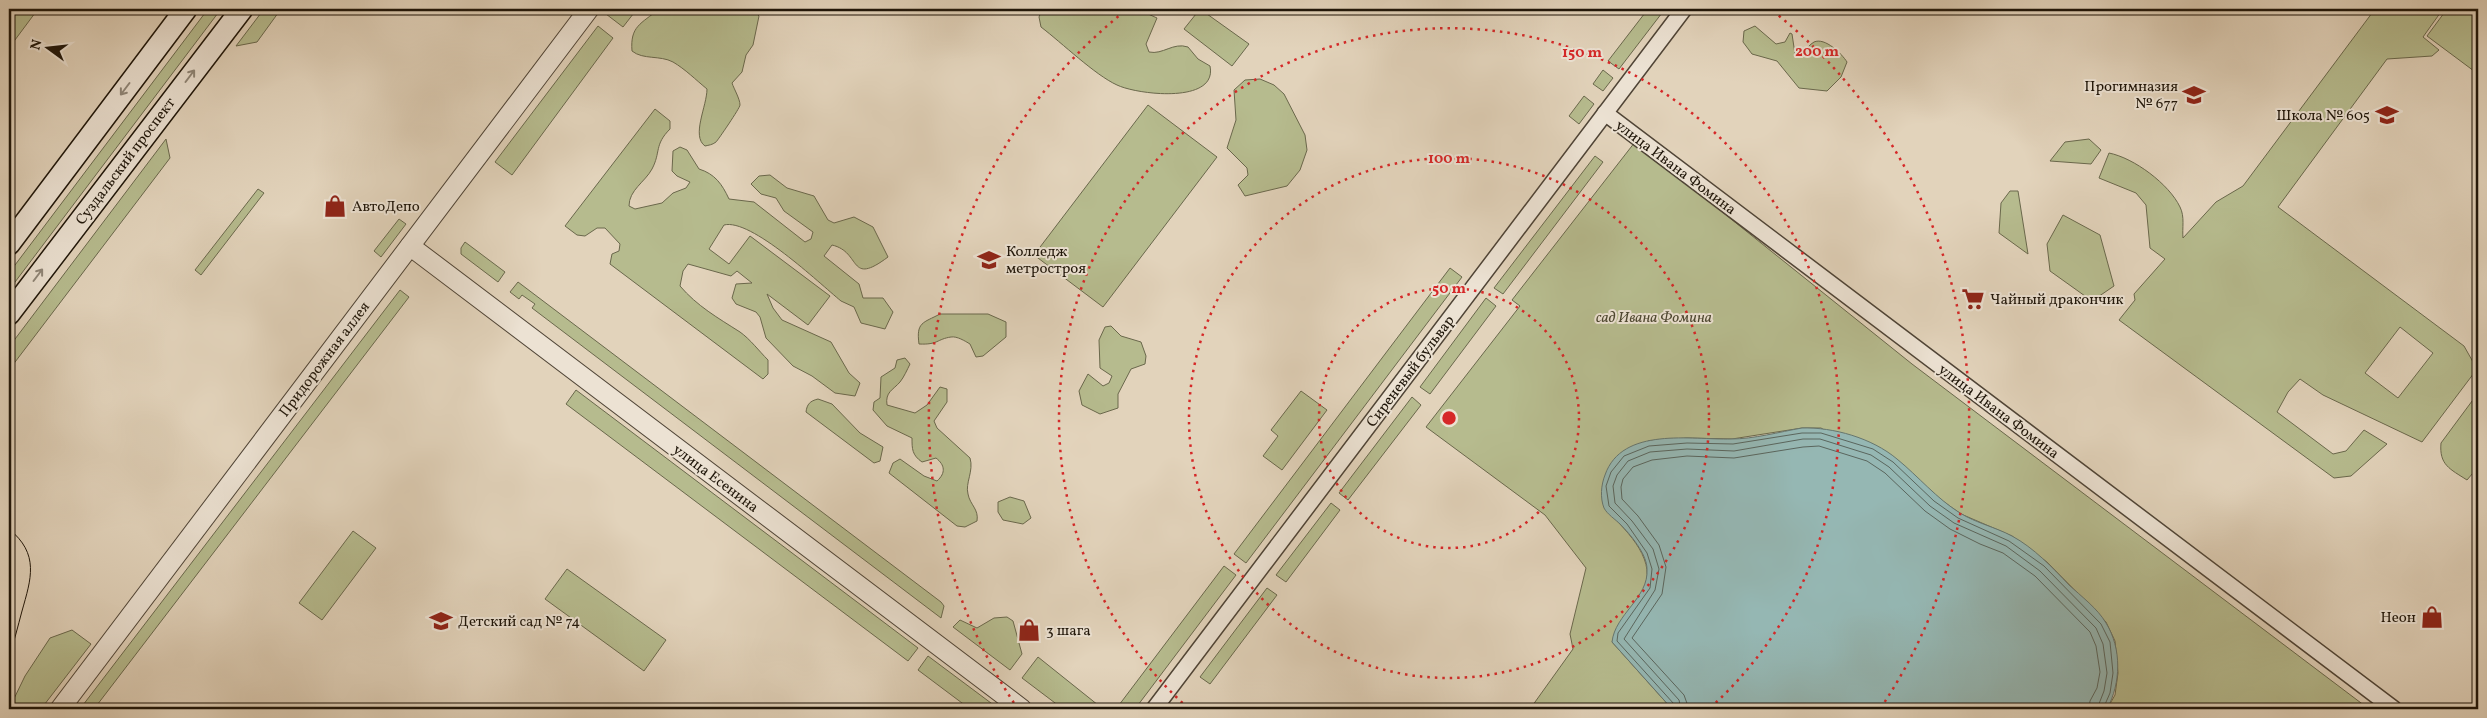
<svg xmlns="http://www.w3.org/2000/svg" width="2487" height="718" font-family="Vollkorn,serif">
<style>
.green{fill:#b6bb8e;stroke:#6a684c;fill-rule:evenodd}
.water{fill:#95b7b3;stroke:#65766f}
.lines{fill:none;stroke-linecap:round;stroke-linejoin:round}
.shore{stroke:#5a665e;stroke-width:1}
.minor-casing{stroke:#4f4436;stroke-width:18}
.tertiary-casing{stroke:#4f4436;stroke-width:21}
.secondary-casing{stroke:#1e1509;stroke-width:24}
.minor{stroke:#ece2d3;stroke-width:15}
.tertiary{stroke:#ece2d3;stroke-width:19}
.secondary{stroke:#ece2d3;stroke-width:21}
.tram{stroke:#1e1509;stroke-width:1}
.oneway{stroke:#8f8678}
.ring{fill:none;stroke:#d62828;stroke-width:2.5;stroke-dasharray:2.5 5}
.labels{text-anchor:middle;stroke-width:4;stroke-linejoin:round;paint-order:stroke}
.poi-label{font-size:15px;fill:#1e1509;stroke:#ece2d3;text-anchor:start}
.street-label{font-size:15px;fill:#1e1509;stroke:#ece2d3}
.park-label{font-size:15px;font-style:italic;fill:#4c4731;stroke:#ece2d3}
.centre{fill:#d62828;stroke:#ece2d3;stroke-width:2.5}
.ring-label{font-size:15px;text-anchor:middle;font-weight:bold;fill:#d62828;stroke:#ece2d3;stroke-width:4;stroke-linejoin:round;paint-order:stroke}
</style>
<rect width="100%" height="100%" fill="#e2d3bb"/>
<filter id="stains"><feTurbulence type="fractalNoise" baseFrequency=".004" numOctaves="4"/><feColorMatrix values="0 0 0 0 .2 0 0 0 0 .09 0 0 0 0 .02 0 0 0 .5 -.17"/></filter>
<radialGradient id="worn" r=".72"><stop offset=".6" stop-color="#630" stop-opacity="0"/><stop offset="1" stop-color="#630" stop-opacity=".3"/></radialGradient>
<g class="green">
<path d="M 9,9 L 38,9 L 9,48 Z"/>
<path d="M 208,9 L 221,9 L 9,290 L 9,273 Z"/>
<path d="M 264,9 L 281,9 L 257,42 L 236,46 Z"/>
<path d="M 610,9 L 637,9 L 623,27 L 606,14 Z"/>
<path d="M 659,9 L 752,9 L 759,16 L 753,45 L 746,55 L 742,72 L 732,83 C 734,89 740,99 740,105 C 740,108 718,140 716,142 C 712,145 709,145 705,146 C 691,136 707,106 707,89 C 696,80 685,69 673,62 C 660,55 643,60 632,51 C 630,26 641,24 659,9 Z"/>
<path d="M 1042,9 L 1137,9 L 1157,18 L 1146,44 L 1149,52 C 1163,55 1173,42 1188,47 L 1198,59 L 1210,66 C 1218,104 1138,95 1117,85 C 1095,75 1062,43 1041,27 L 1039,17 Z"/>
<path d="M 1200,9 L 1249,44 L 1232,66 L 1184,29 Z"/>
<path d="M 1648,9 L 1665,9 L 1619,69 L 1608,61 Z"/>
<path d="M 2375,9 L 2443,9 L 2423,37 L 2439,50 L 2432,56 L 2387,59 L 2278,207 L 2464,346 L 2477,369 L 2422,442 L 2323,395 L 2300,379 L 2288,392 L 2277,412 L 2333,454 L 2346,451 L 2364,430 L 2387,444 L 2351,476 L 2334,478 L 2119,320 L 2135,300 L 2134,294 L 2165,259 L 2150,248 L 2146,205 L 2136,193 L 2099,178 L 2109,153 C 2134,158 2169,184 2180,207 C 2185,217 2182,228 2183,238 L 2216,202 L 2243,186 ZM 2400,327 L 2433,353 L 2398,398 L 2365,373 Z"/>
<path d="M 2447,9 L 2478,9 L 2478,74 L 2427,36 Z"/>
<path d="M 598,26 L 613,38 L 512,175 L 495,162 Z"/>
<path d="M 1755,26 L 1776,44 L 1785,42 L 1790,33 L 1792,34 L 1795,54 L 1802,53 C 1806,50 1810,44 1814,42 C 1825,37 1842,54 1847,62 L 1841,77 L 1827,91 L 1799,88 L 1777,61 L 1752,54 L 1743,42 L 1744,31 Z"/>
<path d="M 1603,70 L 1613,78 L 1603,91 L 1593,84 Z"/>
<path d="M 1260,79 L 1274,85 L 1284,94 L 1305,135 L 1307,150 L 1300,170 L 1287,186 L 1245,196 L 1238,185 L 1248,175 L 1247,168 L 1227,148 L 1236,120 L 1234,90 L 1245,80 Z"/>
<path d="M 1584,96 L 1594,104 L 1579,124 L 1569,116 Z"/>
<path d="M 1148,105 L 1217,157 L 1103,307 L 1034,255 Z"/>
<path d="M 655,109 L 670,121 L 670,129 C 654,145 661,152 652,169 C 645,182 629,190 629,206 L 635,209 L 662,203 L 673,193 L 686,188 L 690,182 L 677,176 L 672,171 L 673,151 L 680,147 L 687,150 L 699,169 C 715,174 722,184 729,199 L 754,202 L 805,242 L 811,239 L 813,232 L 784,211 L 776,198 L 761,194 L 751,184 L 759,176 L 770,175 L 787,188 L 814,196 L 828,220 L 834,223 L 854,217 L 873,227 L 888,257 C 848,287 862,252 832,245 L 824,256 L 859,284 L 863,298 L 883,298 L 893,312 L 885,329 L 861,323 L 854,307 L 841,301 C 819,283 751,218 724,225 L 709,249 L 729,264 L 750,236 L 830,296 L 808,325 L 767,294 L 773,308 L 782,320 L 831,342 L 849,373 L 860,383 L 855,396 L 835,393 L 812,376 L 793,366 L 766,338 L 760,317 L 756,312 L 736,304 L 732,298 L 736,284 L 752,283 L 737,271 L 731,276 L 688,264 L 683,271 L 680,286 C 697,306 718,318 740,332 C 750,339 759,351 768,360 L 768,374 L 763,379 L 610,264 L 612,254 L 619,251 L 620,244 L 605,228 L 597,228 L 585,236 L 577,235 L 565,226 Z"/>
<path d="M 166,139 L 170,158 L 9,370 L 9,347 Z"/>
<path d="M 2089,139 L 2101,150 L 2091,164 L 2050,161 L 2065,142 Z"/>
<path d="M 1635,142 L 1912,364 L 2369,709 L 2107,709 L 2115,695 L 2118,673 L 2115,641 L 2106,622 L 2047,562 L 2012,536 L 1961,514 L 1937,497 L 1821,428 L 1802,428 L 1732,439 L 1687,438 L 1648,441 L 1605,509 C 1623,527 1656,557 1645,586 C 1638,605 1622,624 1612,642 L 1672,709 L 1530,709 L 1573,649 L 1570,634 L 1586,568 L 1545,515 L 1426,427 L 1520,306 L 1512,300 Z"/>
<path d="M 1595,156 L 1603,162 L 1503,294 L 1494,288 Z"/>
<path d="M 258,189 L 264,193 L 201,275 L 195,270 Z"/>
<path d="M 2010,191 L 2018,191 L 2028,254 L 1999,233 L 2001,203 Z"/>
<path d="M 2063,215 L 2100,235 L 2114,286 L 2092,301 L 2050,271 L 2047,244 Z"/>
<path d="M 399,219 L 406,224 L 381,257 L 374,251 Z"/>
<path d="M 465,242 L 505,272 L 498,282 L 461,254 L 461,248 Z"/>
<path d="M 1450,268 L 1462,277 L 1246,563 L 1234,554 Z"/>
<path d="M 518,282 L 941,602 L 944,606 L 941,618 L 532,308 L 535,304 L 522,295 L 519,299 L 510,292 Z"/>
<path d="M 400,290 L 409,297 L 94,709 L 89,709 L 83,705 Z"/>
<path d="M 1486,298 L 1496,306 L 1430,394 L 1420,387 Z"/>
<path d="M 940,314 L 988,314 L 1006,322 L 1006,337 L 983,356 L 976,357 L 970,344 C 965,341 957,336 951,337 C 937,339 938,345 919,344 C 916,322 923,323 940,314 Z"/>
<path d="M 1111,326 L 1121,336 L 1141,342 L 1146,356 L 1145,364 L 1131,369 L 1118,394 L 1118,408 L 1100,414 L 1082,405 L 1079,391 L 1088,374 L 1103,386 L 1109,383 L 1112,376 L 1100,368 L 1099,340 L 1105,327 Z"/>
<path d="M 905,358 L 910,364 C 907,370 904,377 900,382 C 893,390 885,392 887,405 L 915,413 L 927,405 L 940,387 L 947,389 L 947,402 L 934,421 L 937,428 L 970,458 C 974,471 965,483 968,494 C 970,505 979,509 977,521 L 965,527 L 957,526 L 889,473 L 893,463 L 900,459 L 924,476 L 937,481 C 946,473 945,465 936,458 L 922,462 C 912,455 912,449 912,438 L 887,426 L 873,410 L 874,402 L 880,398 L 881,377 L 895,368 L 897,360 Z"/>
<path d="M 576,390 L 918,648 L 908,661 L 566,404 Z"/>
<path d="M 1301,391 L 1327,410 L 1282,470 L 1263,456 L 1278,436 L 1271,430 Z"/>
<path d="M 2478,393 L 2478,467 L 2467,480 C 2450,469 2439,465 2441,443 Z"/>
<path d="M 1412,397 L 1421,405 L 1348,500 L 1339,493 Z"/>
<path d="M 818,399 L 832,404 L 860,433 L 883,447 L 880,461 L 874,463 L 806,412 C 807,404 810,401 818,399 Z"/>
<path d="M 1010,497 L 1024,501 L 1031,518 L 1023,524 L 1003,520 L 998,512 L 998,502 Z"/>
<path d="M 1331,503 L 1340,510 L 1286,582 L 1276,575 Z"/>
<path d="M 353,531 L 376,548 L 322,620 L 299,603 Z"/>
<path d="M 1224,566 L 1236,575 L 1135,709 L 1116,709 Z"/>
<path d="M 567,569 L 666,640 L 644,671 L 545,599 Z"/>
<path d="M 1267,588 L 1277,595 L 1210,684 L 1200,677 Z"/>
<path d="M 1007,617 L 1013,621 L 1022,654 L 1010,670 L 953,627 L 960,620 L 977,628 L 994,618 Z"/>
<path d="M 72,630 L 91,644 L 41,709 L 9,709 L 25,676 L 50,638 Z"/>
<path d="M 928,656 L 999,709 L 970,709 L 918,670 Z"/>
<path d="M 1038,657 L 1103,709 L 1063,709 L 1022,678 Z"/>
</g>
<path class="water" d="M 1802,428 C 1833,427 1872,438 1897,459 C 1919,477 1936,498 1960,513 C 1976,523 1995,527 2012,536 C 2034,548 2052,567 2069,585 C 2081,596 2098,609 2106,623 C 2122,649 2121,683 2107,709 L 1672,709 L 1612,642 C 1615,614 1649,598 1647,569 C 1647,554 1630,534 1620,524 C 1616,520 1607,514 1604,508 C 1600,498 1601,485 1605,475 C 1622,426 1692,440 1731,439 C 1754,439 1779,432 1802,428 Z"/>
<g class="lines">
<g class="shore">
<path d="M 1675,709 L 1674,704 L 1617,641 L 1618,633 L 1650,588 L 1652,569 L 1647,553 L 1627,524 L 1609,506 L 1606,486 L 1611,472 L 1624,456 L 1649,446 L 1687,443 L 1733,444 L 1802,433 L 1821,433 L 1873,449 L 1893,462 L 1934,501 L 1958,518 L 2009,541 L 2044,566 L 2101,624 L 2110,642 L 2113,673 L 2110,693 L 2103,709"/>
<path d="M 1681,709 L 1679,700 L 1624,639 L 1655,590 L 1659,569 L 1653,549 L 1632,521 L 1615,503 L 1613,486 L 1617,475 L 1628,461 L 1650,452 L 1687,449 L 1734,451 L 1803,439 L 1820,439 L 1871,455 L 1889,467 L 1930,506 L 1954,523 L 2006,546 L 2040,571 L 2096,628 L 2103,644 L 2107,673 L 2104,691 L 2097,709"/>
<path d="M 1689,709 L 1684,695 L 1632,638 L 1662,594 L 1666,567 L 1659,545 L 1638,516 L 1622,499 L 1621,487 L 1623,479 L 1633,467 L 1652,460 L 1687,456 L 1734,458 L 1803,447 L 1819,446 L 1867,461 L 1885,473 L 1925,511 L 1950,529 L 1980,544 L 2003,553 L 2035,576 L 2090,632 L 2096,646 L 2100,672 L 2097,688 L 2090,701 L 2089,709"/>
</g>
<defs>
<g id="minor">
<path d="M 1605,113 L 2394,709"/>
<path d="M 1154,709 L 1684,9"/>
</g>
<g id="tertiary">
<path d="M 410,246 L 1022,709"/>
<path d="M 60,709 L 589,9"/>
</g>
<g id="secondary">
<path d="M 9,244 L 186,9"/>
<path d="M 9,314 L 242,9"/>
</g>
</defs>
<use href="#minor" class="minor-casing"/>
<use href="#tertiary" class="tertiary-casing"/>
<use href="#secondary" class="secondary-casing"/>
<use href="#minor" class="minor"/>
<use href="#tertiary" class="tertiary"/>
<use href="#secondary" class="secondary"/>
<path class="tram" d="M 9,529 C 40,554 31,579 22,611 C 18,626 14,642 9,657"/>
</g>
<defs><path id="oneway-shaft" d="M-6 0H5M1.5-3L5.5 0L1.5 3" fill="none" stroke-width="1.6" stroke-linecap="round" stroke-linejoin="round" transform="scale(1.25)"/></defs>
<g class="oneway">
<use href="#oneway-shaft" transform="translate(190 76) rotate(-53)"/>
<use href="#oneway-shaft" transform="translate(125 89) rotate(127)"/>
<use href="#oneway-shaft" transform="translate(38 275) rotate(-53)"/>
</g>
<g class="ring">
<circle cx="1449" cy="418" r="130"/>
<circle cx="1449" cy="418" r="260"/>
<path d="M1188 708A390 390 0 1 1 1710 708"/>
<path d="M1018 709A520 520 0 0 1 1125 11M1773 11A520 520 0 0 1 1880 709"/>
</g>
<defs>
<symbol id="school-bare" viewBox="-9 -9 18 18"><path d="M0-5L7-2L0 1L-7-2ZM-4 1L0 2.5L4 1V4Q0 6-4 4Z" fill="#8f2418" stroke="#ece2d3" stroke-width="2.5" paint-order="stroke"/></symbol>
<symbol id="shop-bare" viewBox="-9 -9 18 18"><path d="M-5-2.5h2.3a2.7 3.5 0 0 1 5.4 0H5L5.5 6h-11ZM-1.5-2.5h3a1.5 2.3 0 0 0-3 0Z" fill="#8f2418" stroke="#ece2d3" stroke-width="2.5" paint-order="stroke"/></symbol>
<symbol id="university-bare" viewBox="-9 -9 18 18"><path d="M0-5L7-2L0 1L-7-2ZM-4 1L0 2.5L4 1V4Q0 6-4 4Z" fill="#8f2418" stroke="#ece2d3" stroke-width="2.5" paint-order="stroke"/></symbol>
<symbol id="supermarket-bare" viewBox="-9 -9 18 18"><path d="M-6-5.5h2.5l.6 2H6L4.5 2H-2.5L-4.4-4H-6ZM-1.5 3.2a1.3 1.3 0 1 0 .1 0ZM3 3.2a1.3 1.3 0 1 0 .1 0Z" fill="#8f2418" stroke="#ece2d3" stroke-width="2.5" paint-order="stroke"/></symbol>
</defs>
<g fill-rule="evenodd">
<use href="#school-bare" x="2178" y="79" width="32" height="32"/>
<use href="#school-bare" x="2371" y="99" width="32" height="32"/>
<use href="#shop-bare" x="319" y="190" width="32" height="32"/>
<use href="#university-bare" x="973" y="244" width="32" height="32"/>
<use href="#supermarket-bare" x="1957" y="283" width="32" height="32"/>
<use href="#shop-bare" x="2416" y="601" width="32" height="32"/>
<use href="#school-bare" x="425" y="605" width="32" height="32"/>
<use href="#shop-bare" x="1013" y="614" width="32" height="32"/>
</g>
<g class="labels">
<g class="poi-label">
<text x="2178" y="91" text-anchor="end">Прогимназия<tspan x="2178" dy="17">№ 677</tspan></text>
<text x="2370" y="120" text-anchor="end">Школа № 605</text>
<text x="352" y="211">АвтоДепо</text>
<text x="1006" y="256">Колледж<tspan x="1006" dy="17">метростроя</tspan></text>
<text x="1990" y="304">Чайный дракончик</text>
<text x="2416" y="622" text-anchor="end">Неон</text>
<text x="458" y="626">Детский сад № 74</text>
<text x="1046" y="635">3 шага</text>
</g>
<g class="street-label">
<text transform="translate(125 161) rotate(-53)" y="5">Суздальский проспект</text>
<text transform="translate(1676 167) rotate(37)" y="5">улица Ивана Фомина</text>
<text transform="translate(324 359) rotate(-53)" y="5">Придорожная аллея</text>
<text transform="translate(1410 371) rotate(-53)" y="5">Сиреневый бульвар</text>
<text transform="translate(1999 411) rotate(37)" y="5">улица Ивана Фомина</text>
<text transform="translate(716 478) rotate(37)" y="5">улица Есенина</text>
</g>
<g class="park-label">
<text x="1654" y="322">сад Ивана Фомина</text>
</g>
</g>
<circle cx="1449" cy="418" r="8" class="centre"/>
<g class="ring-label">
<text x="1817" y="56">200 m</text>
<text x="1582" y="57">150 m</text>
<text x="1449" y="163">100 m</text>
<text x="1449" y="293">50 m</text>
</g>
<rect width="2487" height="718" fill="none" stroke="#e2d3bb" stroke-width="30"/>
<rect x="10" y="10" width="2467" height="698" fill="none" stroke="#1e1509" stroke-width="2.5"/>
<rect x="15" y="15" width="2457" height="688" fill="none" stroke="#1e1509"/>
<g transform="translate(48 48) rotate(285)" stroke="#ece2d3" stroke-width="4" paint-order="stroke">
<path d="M0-4L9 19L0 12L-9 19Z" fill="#1e1509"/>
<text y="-8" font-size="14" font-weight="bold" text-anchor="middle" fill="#1e1509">N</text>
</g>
<rect width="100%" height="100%" filter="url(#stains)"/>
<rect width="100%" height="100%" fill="url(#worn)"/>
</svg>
